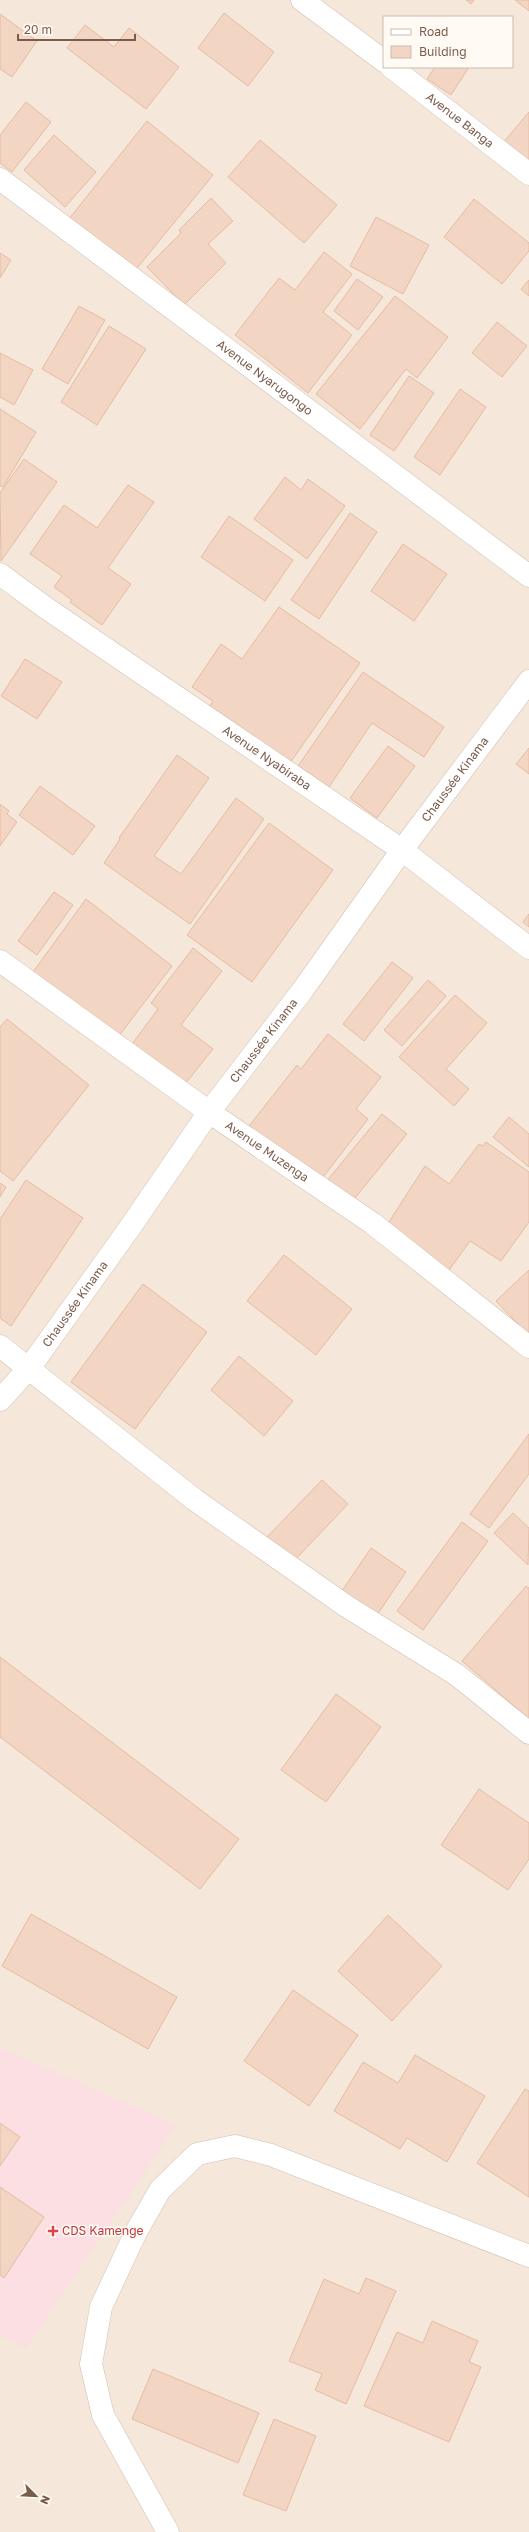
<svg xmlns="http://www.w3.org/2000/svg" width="529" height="2532" font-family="'Golos Text',sans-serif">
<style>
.residential{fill:#f5e8da;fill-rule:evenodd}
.medical{fill:#fbdfe3}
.building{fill:#f3d5c3;stroke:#e6bba3}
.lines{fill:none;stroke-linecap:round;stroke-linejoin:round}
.street-casing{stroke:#d1beb0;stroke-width:23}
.secondary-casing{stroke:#d6c0b0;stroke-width:23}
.street{stroke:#fff;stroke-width:22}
.secondary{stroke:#fff;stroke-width:22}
.health-dot{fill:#e0444e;stroke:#fffaf3;stroke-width:1.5}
.labels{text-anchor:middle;stroke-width:3;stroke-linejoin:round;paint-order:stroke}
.street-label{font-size:12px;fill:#7a5c4d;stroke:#fffaf3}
.health-label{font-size:12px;fill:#be3a42;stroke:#fffaf3;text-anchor:start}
</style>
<rect width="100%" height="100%" fill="#fdf6ec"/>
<path class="residential" d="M 0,0 L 529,0 L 529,2532 L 0,2532 ZM 384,17 L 512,17 L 512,67 L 384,67 Z"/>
<path class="medical" d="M 0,2048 L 177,2125 L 26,2348 L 0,2336 Z"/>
<g class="building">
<path d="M 466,0 L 474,0 L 471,4 Z"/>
<path d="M 515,0 L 529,0 L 529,11 Z"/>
<path d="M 224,13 L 274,52 L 248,86 L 198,48 Z"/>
<path d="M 0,14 L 37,41 L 12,77 L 0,69 Z"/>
<path d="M 85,25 L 114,47 L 129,28 L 179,67 L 146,109 L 67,48 Z"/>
<path d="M 435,67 L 469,67 L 451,95 L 427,79 Z"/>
<path d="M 26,102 L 51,122 L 12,172 L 0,163 L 0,135 Z"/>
<path d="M 529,112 L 529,165 L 503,143 Z"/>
<path d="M 147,121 L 213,175 L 133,273 L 68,220 Z"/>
<path d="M 54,135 L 96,172 L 65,207 L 24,170 Z"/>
<path d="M 260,140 L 337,205 L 304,243 L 228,177 Z"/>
<path d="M 211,198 L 233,221 L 208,244 L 226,263 L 184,305 L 147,267 L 181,233 L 179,230 Z"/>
<path d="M 474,199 L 529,243 L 529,251 L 502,284 L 444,237 Z"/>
<path d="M 376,217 L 429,245 L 403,294 L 350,266 Z"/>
<path d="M 324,252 L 352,274 L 323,312 L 352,335 L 308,393 L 235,335 L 279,278 L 295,290 Z"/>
<path d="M 0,253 L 11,260 L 0,278 Z"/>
<path d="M 357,279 L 383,297 L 358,330 L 334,311 Z"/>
<path d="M 529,280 L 529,296 L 521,289 Z"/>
<path d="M 395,296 L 448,337 L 417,378 L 406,369 L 360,429 L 316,394 Z"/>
<path d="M 79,306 L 105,320 L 68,384 L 42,369 Z"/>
<path d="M 497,322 L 527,346 L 502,377 L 472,353 Z"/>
<path d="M 109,326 L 146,349 L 97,425 L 61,402 Z"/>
<path d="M 0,353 L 33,370 L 14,405 L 0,397 Z"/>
<path d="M 409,376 L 434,393 L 394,451 L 370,435 Z"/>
<path d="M 460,389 L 486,407 L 440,475 L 414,457 Z"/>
<path d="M 0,409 L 36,432 L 3,487 L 0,486 Z"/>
<path d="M 24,459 L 57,482 L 1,561 L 0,493 Z"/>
<path d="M 285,477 L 301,490 L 308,479 L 345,506 L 307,559 L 254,519 Z"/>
<path d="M 128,485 L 154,502 L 108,568 L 131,584 L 102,625 L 70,602 L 72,600 L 54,587 L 62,576 L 30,554 L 64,505 L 97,528 Z"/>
<path d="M 350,513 L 377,532 L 319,619 L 291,600 Z"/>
<path d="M 229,516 L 293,560 L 265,601 L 201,557 Z"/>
<path d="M 403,544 L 447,574 L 414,621 L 371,591 Z"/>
<path d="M 279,607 L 360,663 L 290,763 L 210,706 L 213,701 L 192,687 L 221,644 L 242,659 Z"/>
<path d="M 25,659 L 62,682 L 37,719 L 1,696 Z"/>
<path d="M 363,672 L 444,727 L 424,757 L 372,723 L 329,787 L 298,766 Z"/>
<path d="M 388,746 L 415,766 L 377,818 L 350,798 Z"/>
<path d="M 529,748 L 529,774 L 516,764 Z"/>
<path d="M 177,755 L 209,778 L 154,856 L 181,874 L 236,798 L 264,819 L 190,924 L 104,863 L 120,839 L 119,838 Z"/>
<path d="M 40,786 L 95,826 L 73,855 L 19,815 Z"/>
<path d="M 0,804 L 9,811 L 7,814 L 17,822 L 0,846 Z"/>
<path d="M 269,823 L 333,870 L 252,982 L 187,935 Z"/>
<path d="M 54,892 L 73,905 L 37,955 L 18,941 Z"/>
<path d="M 86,899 L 172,966 L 118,1037 L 33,972 Z"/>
<path d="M 529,914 L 529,927 L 523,922 Z"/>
<path d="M 193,948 L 222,971 L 181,1025 L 213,1049 L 185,1084 L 132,1044 L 158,1009 L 151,1003 Z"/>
<path d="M 392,962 L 413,978 L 364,1041 L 343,1024 Z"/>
<path d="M 428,980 L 446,996 L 402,1046 L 384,1030 Z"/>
<path d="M 455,995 L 487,1023 L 446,1069 L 469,1089 L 454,1106 L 399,1057 Z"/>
<path d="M 7,1019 L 89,1085 L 13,1181 L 0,1171 L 0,1027 Z"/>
<path d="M 328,1034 L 381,1077 L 356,1109 L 368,1119 L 320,1181 L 245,1131 L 297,1065 L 301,1069 Z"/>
<path d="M 382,1114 L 407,1134 L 350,1204 L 325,1183 Z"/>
<path d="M 509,1117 L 529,1134 L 529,1167 L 493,1137 Z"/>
<path d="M 486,1142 L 529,1172 L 529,1222 L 501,1261 L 470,1241 L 447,1273 L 385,1228 L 425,1166 L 449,1184 L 479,1144 L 483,1146 Z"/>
<path d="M 26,1180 L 83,1218 L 11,1326 L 0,1318 L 0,1219 Z"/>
<path d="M 0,1183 L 6,1187 L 0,1197 Z"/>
<path d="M 284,1255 L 352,1309 L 316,1355 L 247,1301 Z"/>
<path d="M 529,1270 L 529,1336 L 496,1301 Z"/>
<path d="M 143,1284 L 207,1332 L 135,1429 L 71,1382 Z"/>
<path d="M 239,1356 L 293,1401 L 264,1436 L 211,1390 Z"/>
<path d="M 529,1434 L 529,1474 L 489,1528 L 470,1514 Z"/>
<path d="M 322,1480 L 348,1504 L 293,1562 L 267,1537 Z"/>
<path d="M 513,1513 L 529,1528 L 528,1565 L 494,1533 Z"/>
<path d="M 462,1522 L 488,1541 L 423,1630 L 397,1611 Z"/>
<path d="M 371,1548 L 406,1572 L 377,1615 L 342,1591 Z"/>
<path d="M 526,1586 L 529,1588 L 529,1719 L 462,1661 Z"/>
<path d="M 0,1657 L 239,1839 L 200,1889 L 0,1737 Z"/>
<path d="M 336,1694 L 381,1727 L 326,1802 L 281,1770 Z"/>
<path d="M 479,1789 L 529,1823 L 529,1859 L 508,1890 L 441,1845 Z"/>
<path d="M 31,1914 L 177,1997 L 148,2049 L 2,1966 Z"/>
<path d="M 388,1915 L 442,1966 L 392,2021 L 338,1971 Z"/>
<path d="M 293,1990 L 358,2035 L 309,2106 L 244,2061 Z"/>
<path d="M 415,2055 L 485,2096 L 447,2162 L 407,2138 L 400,2149 L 334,2111 L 363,2062 L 398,2083 Z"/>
<path d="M 525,2089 L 529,2091 L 529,2197 L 477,2163 Z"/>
<path d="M 0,2123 L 20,2137 L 0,2166 Z"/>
<path d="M 0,2187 L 44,2217 L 4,2278 L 0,2275 Z"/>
<path d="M 366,2278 L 396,2291 L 346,2404 L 315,2390 L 322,2374 L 289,2361 L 324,2279 L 359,2294 Z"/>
<path d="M 432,2321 L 478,2341 L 469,2362 L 481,2367 L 449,2442 L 364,2406 L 397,2332 L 423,2343 Z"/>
<path d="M 153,2369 L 259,2413 L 238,2463 L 132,2419 Z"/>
<path d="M 274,2419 L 316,2436 L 286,2511 L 243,2495 Z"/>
</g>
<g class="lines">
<defs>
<g id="street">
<path d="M 302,0 L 384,61"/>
<path id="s1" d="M 391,67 L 529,174"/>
<path id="s2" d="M 0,179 L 529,576"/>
<path id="s3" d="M 0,574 L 46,608 L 402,850 L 529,948"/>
<path id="s4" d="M 0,961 L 209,1112 L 372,1223 L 529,1347"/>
<path d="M 0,1346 L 195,1500 L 346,1606 L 457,1675 L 529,1733"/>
<path d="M 168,2532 L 103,2415 L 91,2364 L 101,2307 L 136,2232 L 160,2190 L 197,2154 L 235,2146 L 271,2155 L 529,2256"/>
</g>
<g id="secondary">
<path id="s5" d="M 0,1400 L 30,1367 L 131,1226 L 209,1112 L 302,991 L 402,850 L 529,681"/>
</g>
</defs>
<use href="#street" class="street-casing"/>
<use href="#secondary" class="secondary-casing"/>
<use href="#street" class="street"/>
<use href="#secondary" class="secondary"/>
</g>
<path class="health-dot" d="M51 2225h4v4h4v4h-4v4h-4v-4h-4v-4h4z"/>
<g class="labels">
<g class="street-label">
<text dy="4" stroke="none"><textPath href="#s1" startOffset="87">Avenue Banga</textPath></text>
<text dy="4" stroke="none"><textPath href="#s2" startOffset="331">Avenue Nyarugongo</textPath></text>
<text dy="4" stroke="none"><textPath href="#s3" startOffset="324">Avenue Nyabiraba</textPath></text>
<text dy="4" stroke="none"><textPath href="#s5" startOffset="770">Chaussée Kinama</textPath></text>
<text dy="4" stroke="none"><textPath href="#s5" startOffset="446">Chaussée Kinama</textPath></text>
<text dy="4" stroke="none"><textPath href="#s4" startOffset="328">Avenue Muzenga</textPath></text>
<text dy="4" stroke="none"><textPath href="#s5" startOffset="122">Chaussée Kinama</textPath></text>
</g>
<g class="health-label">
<text x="62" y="2235">CDS Kamenge</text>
</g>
</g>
<rect x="383" y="16" width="130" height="52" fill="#fffaf3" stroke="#cabbb1"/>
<rect x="391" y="29" width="20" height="6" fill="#ffffff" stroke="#cabbb1"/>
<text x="419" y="36" font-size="12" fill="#7a5c4d">Road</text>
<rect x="391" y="46" width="20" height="12" fill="#f3d5c3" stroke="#cabbb1"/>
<text x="419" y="56" font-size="12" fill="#7a5c4d">Building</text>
<g transform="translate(36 2496) rotate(114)" stroke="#fffaf3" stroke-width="3" paint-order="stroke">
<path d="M0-3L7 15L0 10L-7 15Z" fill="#7a5c4d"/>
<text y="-6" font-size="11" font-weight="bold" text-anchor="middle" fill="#7a5c4d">N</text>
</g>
<path d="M18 34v6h117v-6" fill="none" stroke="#7a5c4d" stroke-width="2"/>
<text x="24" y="34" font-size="12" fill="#7a5c4d" stroke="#fffaf3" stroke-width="3" paint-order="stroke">20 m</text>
</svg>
